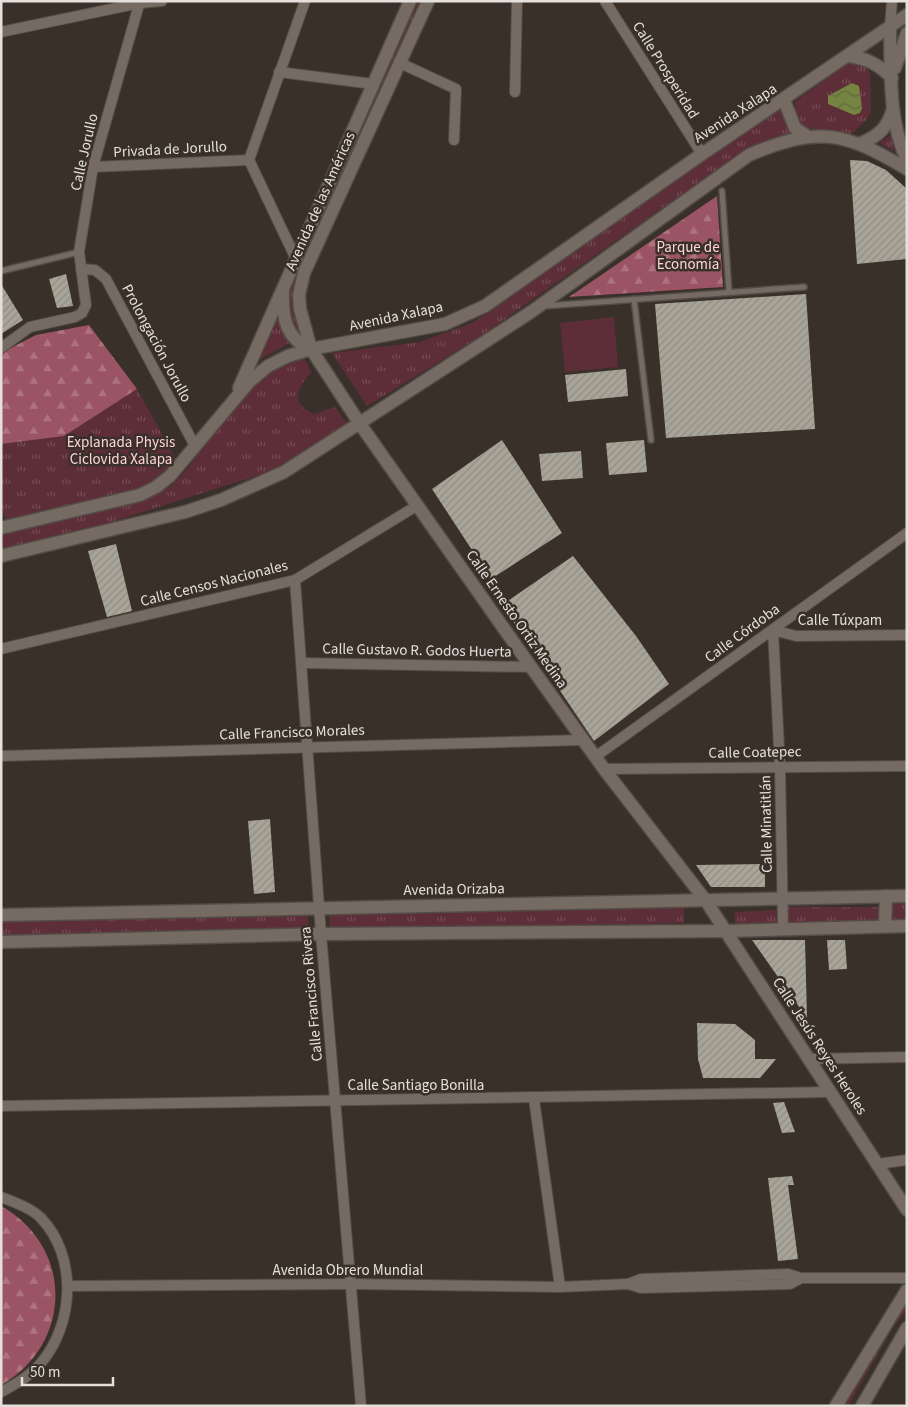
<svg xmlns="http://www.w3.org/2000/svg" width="908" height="1407" font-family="'Source Sans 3',sans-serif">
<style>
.grass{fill:url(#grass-tufts)}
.forest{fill:url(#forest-firs)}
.pitch{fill:#5e2e38}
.water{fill:url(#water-waves)}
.building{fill:url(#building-hatch)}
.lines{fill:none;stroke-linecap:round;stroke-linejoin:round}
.lane-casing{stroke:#534c46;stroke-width:8}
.street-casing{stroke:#534c46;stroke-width:12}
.secondary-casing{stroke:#534c46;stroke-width:15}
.lane{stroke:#756b63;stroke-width:5}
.street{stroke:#756b63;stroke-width:10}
.secondary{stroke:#756b63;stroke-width:12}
.labels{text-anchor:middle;stroke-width:5;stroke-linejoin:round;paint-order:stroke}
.street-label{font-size:15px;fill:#e5e0db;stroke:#383029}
.park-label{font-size:15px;fill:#ffd3da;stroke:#383029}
</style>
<defs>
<pattern id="grass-tufts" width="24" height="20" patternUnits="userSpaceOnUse" patternTransform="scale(1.25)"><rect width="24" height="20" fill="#5e2e38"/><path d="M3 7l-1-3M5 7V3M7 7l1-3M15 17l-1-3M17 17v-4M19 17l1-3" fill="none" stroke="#754c54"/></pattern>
<pattern id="forest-firs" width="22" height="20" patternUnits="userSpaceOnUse" patternTransform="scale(1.25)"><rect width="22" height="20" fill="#9a5463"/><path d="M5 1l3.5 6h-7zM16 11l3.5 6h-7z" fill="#ad7480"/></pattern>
<pattern id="water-waves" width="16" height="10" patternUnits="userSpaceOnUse" patternTransform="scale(1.25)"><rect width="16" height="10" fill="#758441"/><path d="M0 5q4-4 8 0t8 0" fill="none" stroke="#626a41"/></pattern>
<pattern id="building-hatch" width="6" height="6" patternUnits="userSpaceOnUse" patternTransform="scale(1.25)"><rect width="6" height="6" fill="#a8a498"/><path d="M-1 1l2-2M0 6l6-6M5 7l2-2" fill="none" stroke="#8f8c82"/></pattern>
</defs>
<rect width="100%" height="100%" fill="#383029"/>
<g class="grass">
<path d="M 413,1 L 420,2 L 300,264 L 293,295 L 303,339 C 285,325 288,296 292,277 Z"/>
<path d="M 849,62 L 861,62 L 870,73 L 871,111 L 867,120 L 851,134 L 805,128 L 796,118 L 795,102 Z"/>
<path d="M 780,107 L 794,135 L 732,159 L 478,338 L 367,406 L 332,353 L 420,342 L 472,323 Z"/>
<path d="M 892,134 L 894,152 L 880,143 Z"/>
<path d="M 274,312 L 290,343 L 264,357 L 246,372 Z"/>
<path d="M 305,359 L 311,372 C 298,388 289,403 314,414 L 335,407 L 347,423 L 308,450 L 269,472 L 92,528 L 1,551 L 1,533 L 148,497 L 172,486 L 189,467 L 222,420 L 261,380 L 281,366 Z"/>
<path d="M 137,389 L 180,467 L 160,485 L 8,525 L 1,508 L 1,444 L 64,436 Z"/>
<path d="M 892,902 L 907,902 L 907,919 L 891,919 Z"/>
<path d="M 684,906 L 684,923 L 330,930 L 329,915 Z"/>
<path d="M 788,907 L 882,907 L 882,921 L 787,922 Z"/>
<path d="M 776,910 L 777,927 L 736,928 L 734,912 Z"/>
<path d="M 308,913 L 308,929 L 1,935 L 1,918 Z"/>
<path d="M 907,1297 L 907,1310 L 895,1324 L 848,1406 L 839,1406 Z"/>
</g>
<g class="forest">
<path d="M 717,196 L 723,287 L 569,297 Z"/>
<path d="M 89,325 L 137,389 L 64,436 L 1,444 L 1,353 L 36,335 Z"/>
<path d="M 1,1206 C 74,1247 73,1344 1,1385 Z"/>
</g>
<path class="pitch" d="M 614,317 L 618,367 L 565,372 L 560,323 Z"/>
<path class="water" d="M 852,83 L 859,86 L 862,108 L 860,113 L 854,115 L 828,104 L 828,96 Z"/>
<g class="building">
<path d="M 850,160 L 867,161 L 886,170 L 907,189 L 907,259 L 857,264 Z"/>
<path d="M 66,274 L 73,306 L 57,308 L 49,279 Z"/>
<path d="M 1,284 L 23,320 L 1,334 Z"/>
<path d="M 806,294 L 815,429 L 666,438 L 655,304 Z"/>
<path d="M 626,369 L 628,396 L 568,402 L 565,375 Z"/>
<path d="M 502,440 L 562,533 L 491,579 L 432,489 Z"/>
<path d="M 644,440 L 647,472 L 609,475 L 606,443 Z"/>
<path d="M 581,451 L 583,478 L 542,481 L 539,454 Z"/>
<path d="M 116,544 L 132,611 L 107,617 L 88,551 Z"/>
<path d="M 573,556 L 636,636 L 669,684 L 594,741 L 502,605 Z"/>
<path d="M 270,819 L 275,892 L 254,894 L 248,821 Z"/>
<path d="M 765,864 L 765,887 L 711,887 L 696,865 Z"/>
<path d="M 752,940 L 805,940 L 807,1018 Z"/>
<path d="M 827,940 L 845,940 L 847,969 L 829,970 Z"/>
<path d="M 697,1023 L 735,1024 L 755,1040 L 755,1059 L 776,1059 L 760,1078 L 703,1078 L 698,1059 Z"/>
<path d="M 784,1102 L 795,1132 L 782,1133 L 773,1103 Z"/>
<path d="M 792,1176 L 794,1185 L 788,1185 L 798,1259 L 778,1261 L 768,1178 Z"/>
</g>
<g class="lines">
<defs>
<g id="lane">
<path d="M 722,191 L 729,292"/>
<path d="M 1,271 L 79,252"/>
<path d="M 634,299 L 651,440"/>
<path d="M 544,306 L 804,287"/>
</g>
<g id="street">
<path d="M 605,1 L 702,154"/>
<path d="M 890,26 L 892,1"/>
<path d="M 1,32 L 140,3 L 162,1"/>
<path d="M 400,63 L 456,89 L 454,140"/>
<path d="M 279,72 L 373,84"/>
<path d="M 515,92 L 517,1"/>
<path d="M 93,167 L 249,160"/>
<path d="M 296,259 L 249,160 L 305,1"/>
<path d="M 81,269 L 95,270 L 106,279 L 195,446"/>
<path d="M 1,348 L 30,327 L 75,317 L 82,313 L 86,305 L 79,252 L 93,167 L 140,1"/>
<path d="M 295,580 L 321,934 L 361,1406"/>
<path d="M 1,649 L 295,580 L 418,505"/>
<path d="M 302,663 L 531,667"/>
<path d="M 1,756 L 583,740"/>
<path d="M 595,757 L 907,533"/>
<path d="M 604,769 L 907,766"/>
<path d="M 783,928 L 780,767 L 773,630 L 796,636 L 907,635"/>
<path d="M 808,1059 L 907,1057"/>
<path d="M 534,1099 L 560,1287"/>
<path d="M 1,1106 L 830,1092"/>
<path d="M 877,1164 L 907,1160"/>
<path d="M 1,1197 C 14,1202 31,1208 41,1218 C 78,1257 74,1324 41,1363 C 30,1376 16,1384 1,1392"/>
<path d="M 628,1284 L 641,1279 L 788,1274 L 801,1278 L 907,1278"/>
<path d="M 68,1286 L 352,1284 L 560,1287 L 628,1284 L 641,1288 L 790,1284 L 801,1278"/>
</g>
<g id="secondary">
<path d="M 428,1 L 304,273 L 299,295 L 300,309 L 311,349 L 360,424 L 531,667 L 604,769 L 706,901 L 907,1210"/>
<path d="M 890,26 C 891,69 888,121 907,160"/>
<path d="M 849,56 C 868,59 878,64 892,78"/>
<path d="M 895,68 L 907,33"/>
<path d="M 784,100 L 795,128 L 807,136"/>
<path d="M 861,143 C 879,136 887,128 893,109"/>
<path d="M 283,290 C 282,316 285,339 311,349"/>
<path d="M 239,388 L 410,1"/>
<path d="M 1,528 L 140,495 L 156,487 L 170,476 L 250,381 L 268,366 L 288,356 L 311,349 L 445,324 L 485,306 L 702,154 L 907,15"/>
<path d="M 1,556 L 185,512 L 221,500 L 284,472 L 531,312 L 749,155 C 818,126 843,131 907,169"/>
<path d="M 1,915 L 907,896"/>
<path d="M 885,926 L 886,896"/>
<path d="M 1,942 L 321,934 L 725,931 L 907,926"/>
<path d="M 836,1406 L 907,1290"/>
<path d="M 862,1406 L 907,1328"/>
</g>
</defs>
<use href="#lane" class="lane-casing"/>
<use href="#street" class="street-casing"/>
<use href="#secondary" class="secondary-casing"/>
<use href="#lane" class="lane"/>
<use href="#street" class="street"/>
<use href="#secondary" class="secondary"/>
</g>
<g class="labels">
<g class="street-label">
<text transform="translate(666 70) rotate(58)" y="5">Calle Prosperidad</text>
<text transform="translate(735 113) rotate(-33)" y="5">Avenida Xalapa</text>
<text transform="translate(170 149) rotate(-3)" y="5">Privada de Jorullo</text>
<text transform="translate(84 152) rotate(-77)" y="5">Calle Jorullo</text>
<text transform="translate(320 201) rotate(-66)" y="5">Avenida de las Américas</text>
<text transform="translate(396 316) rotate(-12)" y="5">Avenida Xalapa</text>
<text transform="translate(157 343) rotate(62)" y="5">Prolongación Jorullo</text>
<text transform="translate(214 583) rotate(-14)" y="5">Calle Censos Nacionales</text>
<text transform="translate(517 619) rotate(55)" y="5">Calle Ernesto Ortiz Medina</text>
<text x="840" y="625">Calle Túxpam</text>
<text transform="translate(742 633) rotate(-36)" y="5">Calle Córdoba</text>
<text transform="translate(417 650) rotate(1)" y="5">Calle Gustavo R. Godos Huerta</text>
<text transform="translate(292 732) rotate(-2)" y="5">Calle Francisco Morales</text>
<text transform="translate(755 752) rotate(-1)" y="5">Calle Coatepec</text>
<text transform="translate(766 824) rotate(-91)" y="5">Calle Minatitlán</text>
<text transform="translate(454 889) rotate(-1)" y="5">Avenida Orizaba</text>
<text transform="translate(311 994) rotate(-95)" y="5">Calle Francisco Rivera</text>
<text transform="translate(820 1046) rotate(57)" y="5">Calle Jesús Reyes Heroles</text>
<text x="416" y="1090">Calle Santiago Bonilla</text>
<text x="348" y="1275">Avenida Obrero Mundial</text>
</g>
<g class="park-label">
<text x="688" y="252">Parque de<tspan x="688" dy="17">Economía</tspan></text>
<text x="121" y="447">Explanada Physis<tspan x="121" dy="17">Ciclovida Xalapa</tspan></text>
</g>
</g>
<rect width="908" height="1407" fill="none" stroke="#e5e0db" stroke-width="5"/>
<path d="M22 1377v8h91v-8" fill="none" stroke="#e5e0db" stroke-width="2.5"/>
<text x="30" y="1377" font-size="15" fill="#e5e0db" stroke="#383029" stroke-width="4" paint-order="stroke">50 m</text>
</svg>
